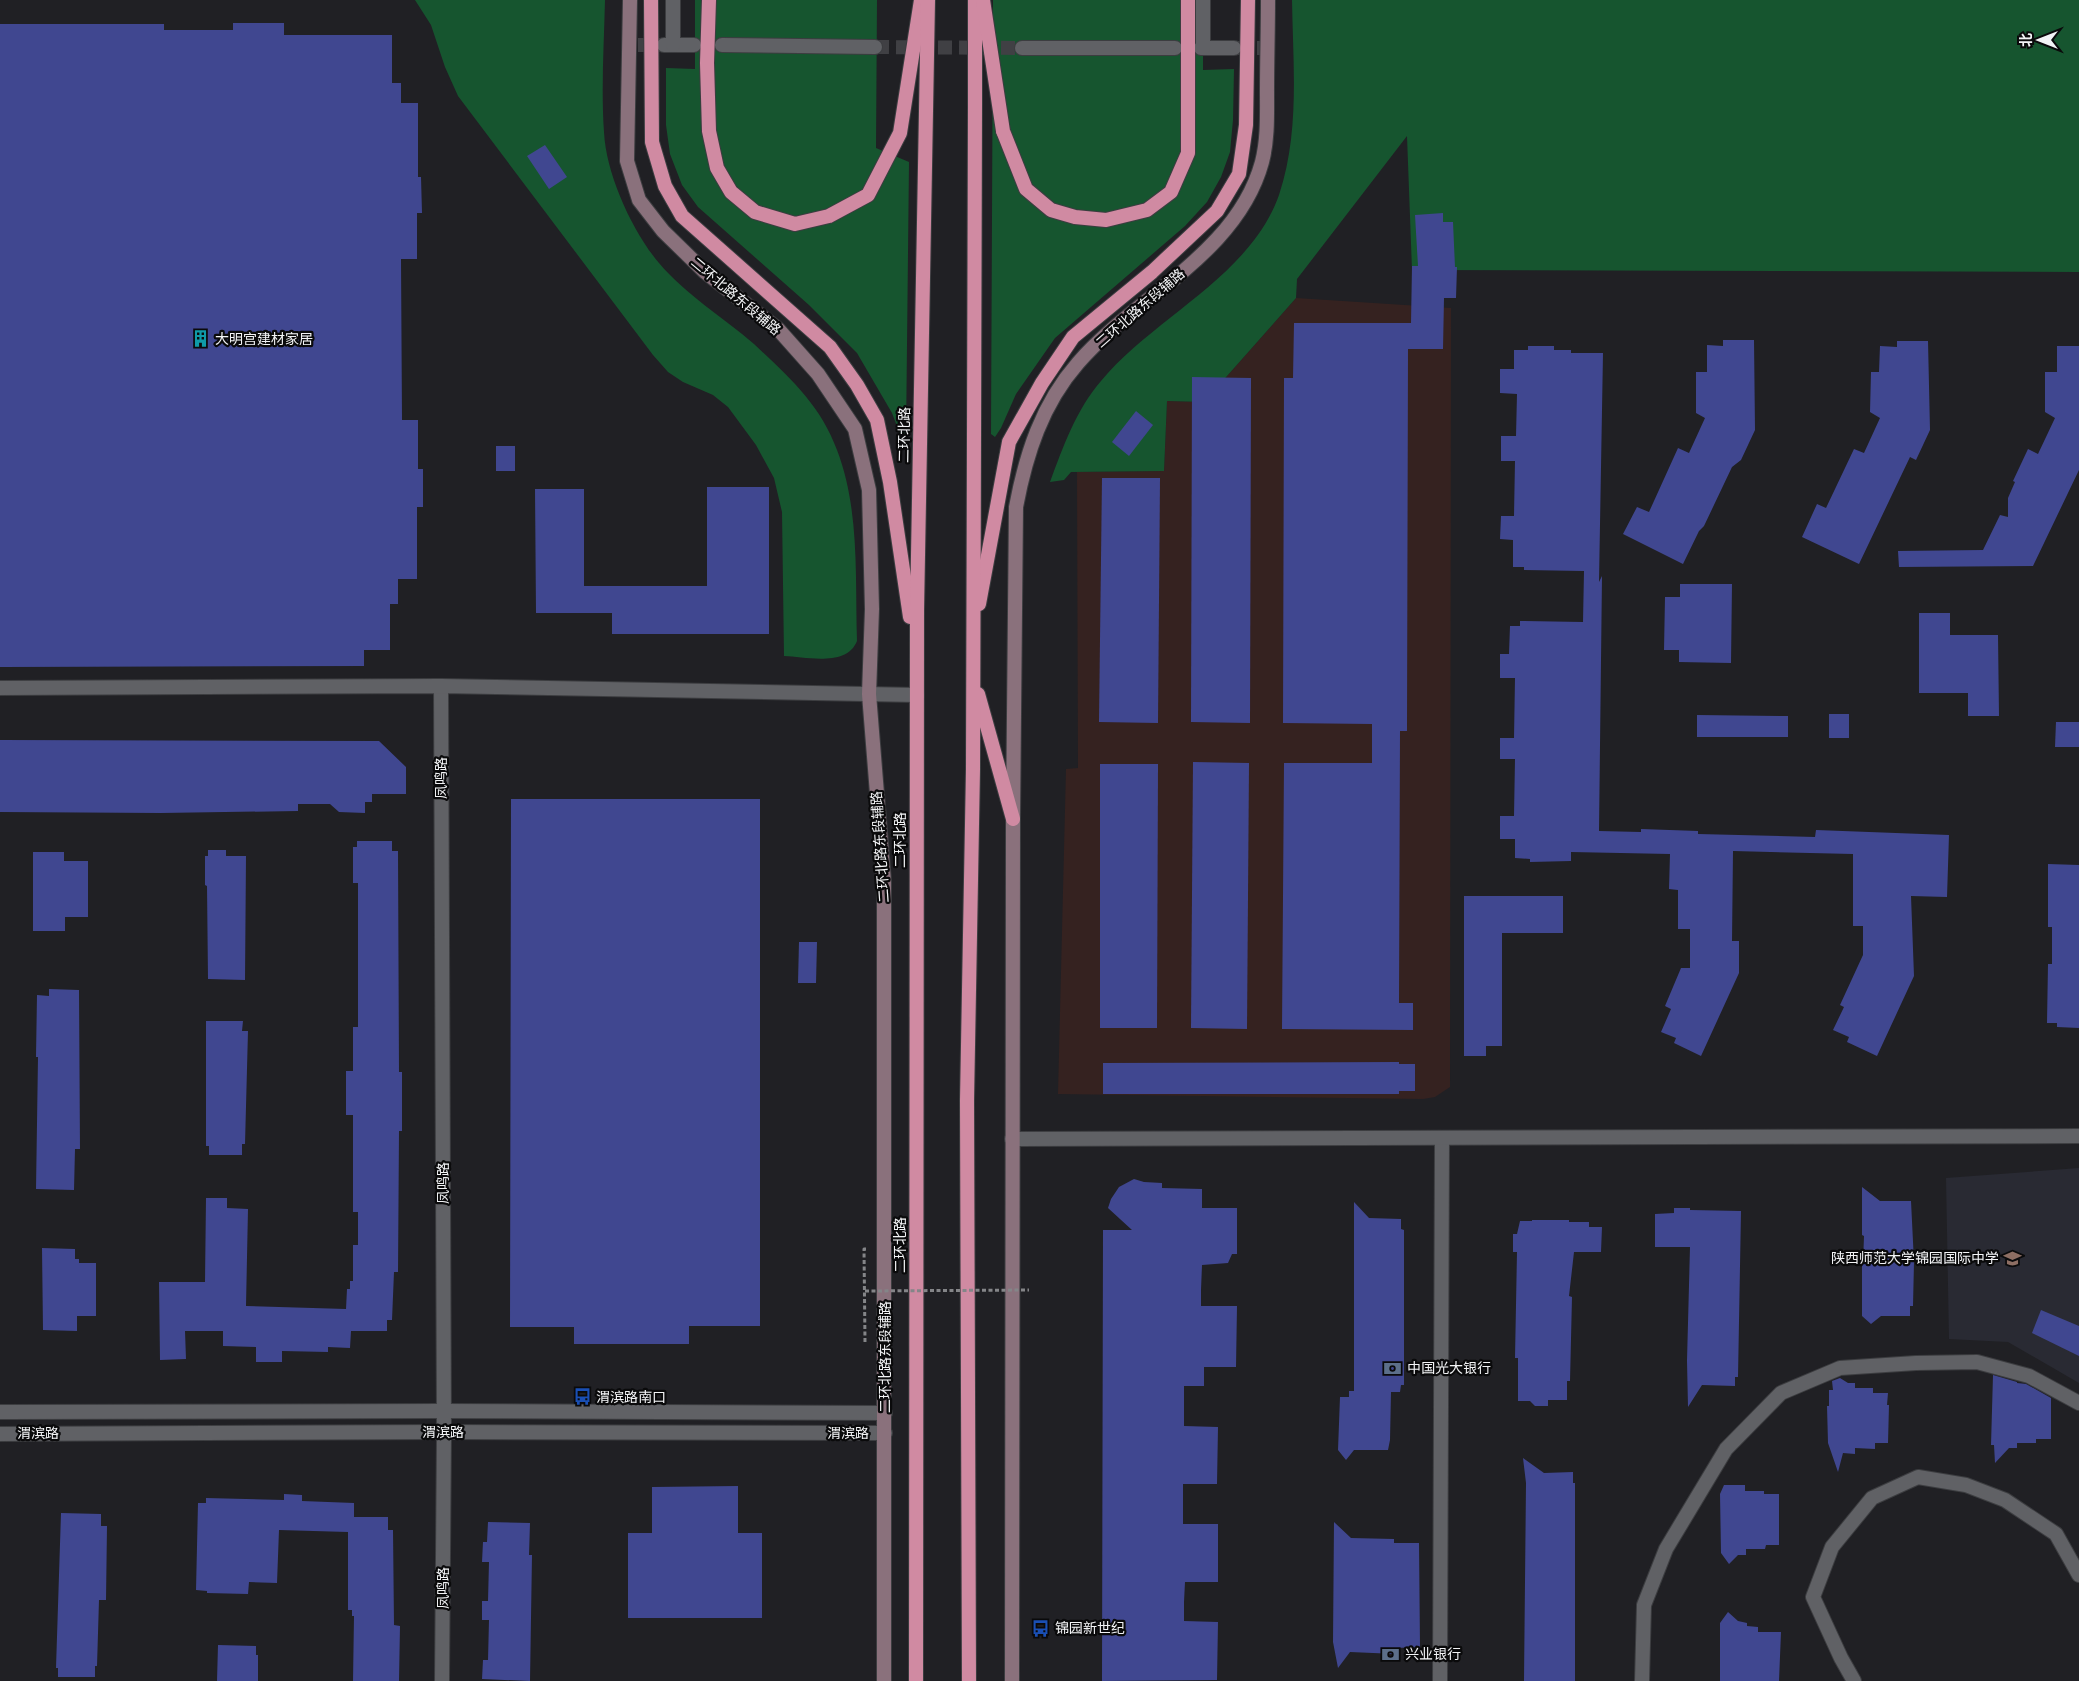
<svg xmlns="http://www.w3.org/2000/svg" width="2079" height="1681" font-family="Barlow,'Noto Sans SC',sans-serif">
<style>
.commercial{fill:#352220}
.built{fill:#292a33}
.green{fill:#16552f}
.building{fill:#404790}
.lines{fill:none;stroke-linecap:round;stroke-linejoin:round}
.minor-tunnel{stroke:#404044;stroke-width:14;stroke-dasharray:14 7;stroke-linecap:butt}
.minor-casing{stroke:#3c3d40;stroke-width:16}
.tertiary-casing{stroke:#3c3d40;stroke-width:16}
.secondary-casing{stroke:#3c3d40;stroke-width:16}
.trunk-casing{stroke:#3c3d40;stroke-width:16}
.path{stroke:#848588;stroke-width:3;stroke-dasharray:4 2.5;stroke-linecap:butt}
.minor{stroke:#606165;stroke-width:14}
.tertiary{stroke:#606165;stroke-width:14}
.secondary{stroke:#8a717c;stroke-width:14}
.trunk{stroke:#d08aa2;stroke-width:14}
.trunk-bridge-casing{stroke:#3c3d40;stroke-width:16;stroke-linecap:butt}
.path-bridge{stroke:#848588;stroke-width:3;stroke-dasharray:4 2.5;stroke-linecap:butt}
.trunk-bridge{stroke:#d08aa2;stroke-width:14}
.labels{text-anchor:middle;stroke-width:4.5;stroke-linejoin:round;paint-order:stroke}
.street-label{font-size:14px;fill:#f3f4f6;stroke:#0a0a0b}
.poi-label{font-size:14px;fill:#f3f4f6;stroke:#0a0a0b;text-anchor:start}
</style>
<rect width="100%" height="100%" fill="#202024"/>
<path class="commercial" d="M 1296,298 L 1451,308 L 1450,1087 L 1435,1097 L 1423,1099 L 1058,1094 L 1066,769 L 1078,768 L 1077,472 L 1164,471 L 1167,401 L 1204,402 Z"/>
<path class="built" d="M 2079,1168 L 2079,1383 L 2008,1342 L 1949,1339 L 1946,1178 Z"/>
<g class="green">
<path d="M 415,0 L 605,0 C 604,44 601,89 604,132 C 606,174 632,231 659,263 C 686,295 723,317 754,344 C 789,377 820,404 837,450 C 860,510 855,578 857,641 C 847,667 806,657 784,656 L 782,512 L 774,478 L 756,445 L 728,407 L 713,395 L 683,382 L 668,372 L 653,355 L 458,96 L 445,67 L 431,25 Z"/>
<path d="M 695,0 L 877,0 L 876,148 L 909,162 L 906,437 L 900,434 L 892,413 L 857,353 L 809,305 L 698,207 L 682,185 L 670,154 L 666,125 L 666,68 L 695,69 Z"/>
<path d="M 993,0 L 1203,0 L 1203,70 L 1234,69 L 1233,120 L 1230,152 L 1221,177 L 1207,202 L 1185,226 L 1055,338 L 1016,394 L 1001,428 L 995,437 L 991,434 Z"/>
<path d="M 1292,0 L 2079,0 L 2079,272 L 1412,270 L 1407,136 L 1297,279 L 1296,298 L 1204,402 L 1167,401 L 1164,471 L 1071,472 L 1064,480 L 1050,482 C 1063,447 1076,410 1101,381 C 1154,317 1250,277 1279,195 C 1300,132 1293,65 1292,0 Z"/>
</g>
<g class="building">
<path d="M 233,23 L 284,23 L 284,35 L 392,35 L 392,83 L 401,83 L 401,103 L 418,103 L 418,177 L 421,177 L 422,213 L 417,213 L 417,259 L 401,259 L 402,420 L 418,420 L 418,469 L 423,469 L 423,507 L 417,507 L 417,579 L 398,579 L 398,604 L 390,604 L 390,650 L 364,650 L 364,666 L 0,667 L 0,24 L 164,24 L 164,30 L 233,30 Z"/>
<path d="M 545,145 L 567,177 L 549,189 L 527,156 Z"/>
<path d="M 1443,213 L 1443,222 L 1453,222 L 1455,267 L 1457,267 L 1456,298 L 1444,298 L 1443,349 L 1408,349 L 1407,731 L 1400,731 L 1399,1003 L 1413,1003 L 1413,1030 L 1282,1029 L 1284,763 L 1372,763 L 1372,724 L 1283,723 L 1284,378 L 1293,378 L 1294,323 L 1411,323 L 1412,266 L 1418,266 L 1415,215 Z"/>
<path d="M 1723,340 L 1754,340 L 1755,430 L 1741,460 L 1732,467 L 1704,526 L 1699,531 L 1683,564 L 1623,534 L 1637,507 L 1649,512 L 1678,448 L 1689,453 L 1705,418 L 1696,413 L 1696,372 L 1707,372 L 1707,345 L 1723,346 Z"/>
<path d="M 1897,341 L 1928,341 L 1930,430 L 1916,460 L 1910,457 L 1859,564 L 1802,537 L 1817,504 L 1826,508 L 1854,449 L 1864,453 L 1880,418 L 1870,412 L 1871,372 L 1879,372 L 1880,346 L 1897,347 Z"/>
<path d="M 1528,346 L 1554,346 L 1554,350 L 1571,350 L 1571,353 L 1603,353 L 1599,582 L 1602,576 L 1599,831 L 1641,832 L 1641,829 L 1698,831 L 1698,834 L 1815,837 L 1816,830 L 1949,835 L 1947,897 L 1911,896 L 1914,976 L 1877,1056 L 1847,1042 L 1849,1037 L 1833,1030 L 1844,1007 L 1840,1005 L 1863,955 L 1863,926 L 1853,926 L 1853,854 L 1733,851 L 1732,941 L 1739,941 L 1739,973 L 1701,1056 L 1674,1043 L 1676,1038 L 1661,1032 L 1671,1009 L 1665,1006 L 1681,968 L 1690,968 L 1690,929 L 1678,929 L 1678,890 L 1669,889 L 1670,854 L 1571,852 L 1571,861 L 1530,862 L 1530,859 L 1515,858 L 1515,839 L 1500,839 L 1500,816 L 1514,816 L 1515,759 L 1500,759 L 1500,738 L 1514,738 L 1515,678 L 1500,678 L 1500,654 L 1509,654 L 1510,626 L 1520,626 L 1520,621 L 1583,622 L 1584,571 L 1524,570 L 1524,567 L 1513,567 L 1513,540 L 1500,539 L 1501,516 L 1514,516 L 1515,461 L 1501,461 L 1501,436 L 1516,436 L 1517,394 L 1500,393 L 1500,369 L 1514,369 L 1514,350 L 1528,350 Z"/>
<path d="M 2057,346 L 2079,346 L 2079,470 L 2033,566 L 1899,567 L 1898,551 L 1983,550 L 2000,515 L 2008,517 L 2008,498 L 2015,482 L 2013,481 L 2028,449 L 2038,454 L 2055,418 L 2045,412 L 2045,372 L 2057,372 Z"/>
<path d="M 1192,377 L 1251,378 L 1250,723 L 1191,722 Z"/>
<path d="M 1136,411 L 1153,425 L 1129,456 L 1112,442 Z"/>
<rect x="496" y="446" width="19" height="25"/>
<path d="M 1102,478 L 1160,478 L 1158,723 L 1099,722 Z"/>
<path d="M 707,487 L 769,487 L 769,634 L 612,634 L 612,613 L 536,613 L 535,489 L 584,489 L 584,586 L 707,586 Z"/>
<path d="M 1680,584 L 1732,584 L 1731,663 L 1679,662 L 1679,650 L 1664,650 L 1665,597 L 1680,597 Z"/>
<path d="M 1919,613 L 1950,613 L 1950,635 L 1998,635 L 1999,716 L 1968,716 L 1968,693 L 1919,693 Z"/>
<rect x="1829" y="714" width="20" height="24"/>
<path d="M 1697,715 L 1788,716 L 1788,737 L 1697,737 Z"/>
<path d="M 2056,722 L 2079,722 L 2079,747 L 2055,747 Z"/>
<path d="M 0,740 L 379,741 L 406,767 L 406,794 L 372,794 L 372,802 L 365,802 L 365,813 L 339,812 L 330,804 L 298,804 L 298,811 L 161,813 L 0,812 Z"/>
<path d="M 1193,762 L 1249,763 L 1247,1029 L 1191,1028 Z"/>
<path d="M 1100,764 L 1158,764 L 1157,1028 L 1100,1028 Z"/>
<path d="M 511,799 L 760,799 L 760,1326 L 689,1326 L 689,1344 L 574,1344 L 574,1327 L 510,1327 Z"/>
<path d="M 357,841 L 392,841 L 392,851 L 398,851 L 399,1072 L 402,1072 L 402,1131 L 399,1131 L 398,1272 L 394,1272 L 392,1320 L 387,1320 L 387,1331 L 351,1331 L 350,1348 L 328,1347 L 328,1352 L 282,1351 L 282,1362 L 256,1362 L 256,1347 L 223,1346 L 223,1331 L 185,1331 L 186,1359 L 160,1360 L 159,1282 L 205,1282 L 206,1198 L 227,1198 L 227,1208 L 248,1209 L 246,1306 L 346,1309 L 347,1289 L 350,1289 L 350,1281 L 353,1281 L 353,1245 L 358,1245 L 358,1212 L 353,1212 L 353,1115 L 346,1115 L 346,1071 L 353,1071 L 353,1027 L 358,1027 L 358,883 L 353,883 L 353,847 L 357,847 Z"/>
<path d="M 208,850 L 226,850 L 226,856 L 246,856 L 245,980 L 208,979 L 207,886 L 205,885 L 205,856 L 208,856 Z"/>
<path d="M 33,852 L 64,852 L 64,861 L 88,861 L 88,917 L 65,917 L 65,931 L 33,931 Z"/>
<path d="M 2048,864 L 2079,865 L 2079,1028 L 2057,1027 L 2057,1023 L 2047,1023 L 2048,964 L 2052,964 L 2052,927 L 2048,927 Z"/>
<path d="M 1464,896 L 1563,896 L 1563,933 L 1502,933 L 1502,1046 L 1486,1046 L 1486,1056 L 1464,1056 Z"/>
<path d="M 799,942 L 817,942 L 816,983 L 798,983 Z"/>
<path d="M 49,989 L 79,990 L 80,1149 L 75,1149 L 74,1190 L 36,1189 L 38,1057 L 36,1057 L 37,995 L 49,996 Z"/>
<path d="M 206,1021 L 243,1021 L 242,1031 L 248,1031 L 245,1144 L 242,1144 L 242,1155 L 209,1155 L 209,1146 L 206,1146 Z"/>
<path d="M 1399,1062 L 1399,1064 L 1415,1064 L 1415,1091 L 1399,1091 L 1399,1094 L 1103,1094 L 1103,1063 Z"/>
<path d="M 1134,1179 L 1144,1182 L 1162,1183 L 1162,1188 L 1202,1189 L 1202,1208 L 1237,1208 L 1237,1254 L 1232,1254 L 1228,1263 L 1202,1265 L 1201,1290 L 1201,1306 L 1237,1306 L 1236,1367 L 1204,1367 L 1204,1386 L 1184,1386 L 1184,1426 L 1218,1427 L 1217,1484 L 1183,1484 L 1183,1524 L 1218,1524 L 1218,1582 L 1185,1582 L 1184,1602 L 1184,1621 L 1218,1622 L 1217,1680 L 1102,1681 L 1103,1230 L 1132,1230 L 1108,1208 L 1111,1199 L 1119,1187 Z"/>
<path d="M 1862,1187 L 1880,1201 L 1911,1201 L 1914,1262 L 1913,1306 L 1910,1306 L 1910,1316 L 1881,1316 L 1871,1324 L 1862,1316 L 1862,1264 L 1863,1264 L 1864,1236 L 1862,1235 Z"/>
<path d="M 1354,1202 L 1369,1218 L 1401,1219 L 1401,1229 L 1404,1230 L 1404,1385 L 1401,1385 L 1400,1392 L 1391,1392 L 1390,1440 L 1388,1450 L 1354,1450 L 1346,1460 L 1338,1450 L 1340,1397 L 1349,1397 L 1349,1391 L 1354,1391 Z"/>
<path d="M 1674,1208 L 1690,1208 L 1690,1210 L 1741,1211 L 1738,1377 L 1735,1377 L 1735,1386 L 1702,1385 L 1688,1407 L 1687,1361 L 1690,1247 L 1655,1247 L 1655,1214 L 1674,1213 Z"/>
<path d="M 1532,1220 L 1569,1220 L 1569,1222 L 1589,1222 L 1589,1227 L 1602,1227 L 1601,1252 L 1574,1252 L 1569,1296 L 1572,1297 L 1570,1381 L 1567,1381 L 1567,1400 L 1548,1400 L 1548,1406 L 1535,1406 L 1530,1401 L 1518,1401 L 1518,1358 L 1515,1358 L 1517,1252 L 1513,1252 L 1513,1234 L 1517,1234 L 1520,1221 L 1532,1221 Z"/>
<path d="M 42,1248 L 75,1249 L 75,1259 L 79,1259 L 79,1263 L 96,1263 L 96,1316 L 77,1316 L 77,1331 L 43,1330 Z"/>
<path d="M 2041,1310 L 2079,1326 L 2079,1356 L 2032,1333 Z"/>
<path d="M 1993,1375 L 2017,1382 L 2017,1383 L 2026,1384 L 2051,1398 L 2051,1439 L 2036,1439 L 2036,1443 L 2017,1443 L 2017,1448 L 2009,1448 L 1995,1463 L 1994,1445 L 1991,1445 Z"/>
<path d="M 1840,1378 L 1848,1383 L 1855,1383 L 1855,1388 L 1873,1388 L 1873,1393 L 1888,1393 L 1887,1405 L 1889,1405 L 1888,1443 L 1875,1443 L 1875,1449 L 1855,1448 L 1855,1454 L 1843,1453 L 1838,1472 L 1828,1443 L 1827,1406 L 1829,1406 L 1829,1390 L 1833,1390 L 1832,1381 Z"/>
<path d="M 1523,1458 L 1544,1473 L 1573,1472 L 1573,1483 L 1575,1483 L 1575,1681 L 1524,1681 L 1526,1483 Z"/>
<path d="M 1724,1485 L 1745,1485 L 1745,1491 L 1764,1491 L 1764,1494 L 1779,1494 L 1779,1545 L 1766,1545 L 1765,1549 L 1746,1549 L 1746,1555 L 1738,1555 L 1729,1564 L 1721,1553 L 1720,1494 Z"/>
<path d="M 738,1486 L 738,1533 L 762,1533 L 762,1618 L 628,1618 L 628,1533 L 652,1533 L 652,1487 Z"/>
<path d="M 284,1494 L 302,1495 L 302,1501 L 354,1503 L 354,1517 L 388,1517 L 388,1530 L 393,1530 L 394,1625 L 400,1626 L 399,1681 L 353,1681 L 354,1616 L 352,1616 L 352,1610 L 348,1610 L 348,1532 L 279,1530 L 277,1583 L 249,1582 L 248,1594 L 207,1593 L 207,1591 L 196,1590 L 198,1503 L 206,1503 L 206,1498 L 284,1500 Z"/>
<path d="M 61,1513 L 101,1514 L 101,1526 L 107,1526 L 106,1600 L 99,1600 L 97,1666 L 95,1666 L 95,1677 L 58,1677 L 58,1668 L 56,1668 Z"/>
<path d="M 488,1522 L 530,1523 L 529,1555 L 532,1555 L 530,1681 L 482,1679 L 483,1660 L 488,1660 L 489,1620 L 482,1620 L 482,1601 L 488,1601 L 489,1562 L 482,1562 L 483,1542 L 487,1542 Z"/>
<path d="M 1334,1522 L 1351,1538 L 1394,1539 L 1394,1543 L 1419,1543 L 1420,1647 L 1396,1648 L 1396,1654 L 1350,1652 L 1338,1668 L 1333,1642 Z"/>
<path d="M 1728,1612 L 1738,1621 L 1747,1623 L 1747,1626 L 1758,1627 L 1758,1632 L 1781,1632 L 1779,1681 L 1720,1681 L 1720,1623 Z"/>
<path d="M 218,1645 L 256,1646 L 256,1655 L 258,1655 L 258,1681 L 217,1681 Z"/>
</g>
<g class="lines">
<g class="minor-tunnel">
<path d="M 638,45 L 663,45"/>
<path d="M 875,47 L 1022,48"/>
<path d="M 1236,48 L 1260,48"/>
</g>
<defs>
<g id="minor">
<path d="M 664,45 L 694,45"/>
<path d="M 673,45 L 673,0"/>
<path d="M 722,45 L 875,47"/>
<path d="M 1022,48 L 1175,48"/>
<path d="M 1201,48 L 1234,48"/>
<path d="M 1203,48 L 1203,0"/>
<path d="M 1440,1681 L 1442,1138"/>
<path d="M 1642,1681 L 1644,1605 L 1666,1549 L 1726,1449 L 1781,1393 L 1840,1368 L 1916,1363 L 1977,1362 L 2029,1376 L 2079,1403"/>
<path d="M 1854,1681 L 1841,1658 L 1813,1597 L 1832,1547 L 1872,1498 L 1918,1477 L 1966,1485 L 2005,1500 L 2056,1534 L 2079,1575"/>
</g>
<g id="tertiary">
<path d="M 441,686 L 444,1432 L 442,1681"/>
<path d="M 0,688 L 441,686 L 917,695"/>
<path d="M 1012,1139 L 2079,1136"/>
<path d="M 0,1412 L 444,1411 L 885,1413"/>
<path d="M 0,1434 L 444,1432 L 885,1433"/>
</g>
<g id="secondary">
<path d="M 630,0 L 627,161 L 639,200 L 663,231 L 705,272 L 778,329 L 818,374 L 855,429 L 869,490 L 872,609 L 869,694 L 884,881 L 884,1681"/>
<path d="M 1012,1681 L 1013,819 L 1016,507 C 1026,454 1042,404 1078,363 C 1136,296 1237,254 1262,162 C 1268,139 1267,114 1267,91 C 1267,60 1268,30 1268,0"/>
</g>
<g id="trunk">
<path d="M 651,0 L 652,142 L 665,186 L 682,216 L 830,347 L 857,385 L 877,420 L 890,482 L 910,617"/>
<path d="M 709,0 L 707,63 L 709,131 L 717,168 L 731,192 L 755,212 L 795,224 L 829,216 L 868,195 L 900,133 L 921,0"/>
<path d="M 1003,131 L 1026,189 L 1051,210 L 1075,217 L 1106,220 L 1147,210 L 1171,192 L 1188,153 L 1188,0"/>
<path d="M 979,604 L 1009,442 L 1042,383 L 1073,337 L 1152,272 L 1217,211 L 1239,174 L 1246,125 L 1248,0"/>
<path d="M 978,694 L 1013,819"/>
<path d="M 916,1681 L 917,611 L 928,0"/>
<path d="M 969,1681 L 967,1101 L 973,769 L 975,105"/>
</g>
</defs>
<use href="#minor" class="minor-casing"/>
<use href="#tertiary" class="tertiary-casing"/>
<use href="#secondary" class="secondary-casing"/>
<use href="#trunk" class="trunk-casing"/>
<path class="path" d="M 865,1342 L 864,1249 L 868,1249"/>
<use href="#minor" class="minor"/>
<use href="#tertiary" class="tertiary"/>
<use href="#secondary" class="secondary"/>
<use href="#trunk" class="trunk"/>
<defs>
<g id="trunk-bridge">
<path d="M 975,0 L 975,105"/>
<path d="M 983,0 L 1003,131"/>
</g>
</defs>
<use href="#trunk-bridge" class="trunk-bridge-casing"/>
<path class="path-bridge" d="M 865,1291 L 1029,1290"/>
<use href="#trunk-bridge" class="trunk-bridge"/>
</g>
<defs>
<symbol id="building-bare" viewBox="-9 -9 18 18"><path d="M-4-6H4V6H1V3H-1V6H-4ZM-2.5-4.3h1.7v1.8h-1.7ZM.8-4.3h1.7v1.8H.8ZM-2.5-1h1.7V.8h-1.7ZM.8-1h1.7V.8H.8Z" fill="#0f9aa8" stroke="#0a0a0b" stroke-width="2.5" paint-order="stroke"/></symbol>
<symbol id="school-bare" viewBox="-9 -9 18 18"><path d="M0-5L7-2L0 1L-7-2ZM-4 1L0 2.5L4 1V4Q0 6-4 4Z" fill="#8d6e63" stroke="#0a0a0b" stroke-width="2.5" paint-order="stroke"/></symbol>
<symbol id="bank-bare" viewBox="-9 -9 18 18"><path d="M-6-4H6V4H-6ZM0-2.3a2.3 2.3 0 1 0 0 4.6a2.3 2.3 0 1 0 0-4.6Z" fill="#5c6f8a" stroke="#0a0a0b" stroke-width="2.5" paint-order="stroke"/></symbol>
<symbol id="bus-bare" viewBox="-9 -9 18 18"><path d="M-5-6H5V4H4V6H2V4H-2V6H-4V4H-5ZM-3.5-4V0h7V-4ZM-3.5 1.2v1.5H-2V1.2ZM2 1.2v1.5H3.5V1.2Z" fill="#1a4fb4" stroke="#0a0a0b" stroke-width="2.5" paint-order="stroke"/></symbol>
</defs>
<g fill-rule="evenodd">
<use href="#building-bare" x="188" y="326" width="25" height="25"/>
<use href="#school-bare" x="2000" y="1246" width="25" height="25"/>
<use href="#bank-bare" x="1380" y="1356" width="25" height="25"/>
<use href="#bus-bare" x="570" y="1384" width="25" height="25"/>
<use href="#bus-bare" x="1028" y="1616" width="25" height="25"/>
<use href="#bank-bare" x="1378" y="1642" width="25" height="25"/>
</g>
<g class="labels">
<g class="street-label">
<text transform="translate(736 296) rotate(40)" y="5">二环北路东段辅路</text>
<text transform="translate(1140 308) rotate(-41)" y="5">二环北路东段辅路</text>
<text transform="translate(904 435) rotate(-89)" y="5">二环北路</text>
<text transform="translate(441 778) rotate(-90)" y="5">凤鸣路</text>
<text transform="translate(900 840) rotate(-90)" y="5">二环北路</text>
<text transform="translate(880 847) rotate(-94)" y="5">二环北路东段辅路</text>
<text transform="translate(443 1183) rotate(-90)" y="5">凤鸣路</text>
<text transform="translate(900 1245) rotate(-90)" y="5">二环北路</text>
<text transform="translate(885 1357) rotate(-90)" y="5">二环北路东段辅路</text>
<text x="443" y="1437">渭滨路</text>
<text x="38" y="1438">渭滨路</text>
<text x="848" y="1438">渭滨路</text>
<text transform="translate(443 1588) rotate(-90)" y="5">凤鸣路</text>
</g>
<g class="poi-label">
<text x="215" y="344">大明宫建材家居</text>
<text x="1999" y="1263" text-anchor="end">陕西师范大学锦园国际中学</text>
<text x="1407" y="1373">中国光大银行</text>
<text x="596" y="1402">渭滨路南口</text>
<text x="1055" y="1633">锦园新世纪</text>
<text x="1405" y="1659">兴业银行</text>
</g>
</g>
<g transform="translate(2039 40) rotate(270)" stroke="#0a0a0b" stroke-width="4" paint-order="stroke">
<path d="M0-4L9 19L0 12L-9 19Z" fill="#f3f4f6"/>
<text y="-8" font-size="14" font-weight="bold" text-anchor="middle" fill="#f3f4f6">北</text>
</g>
</svg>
